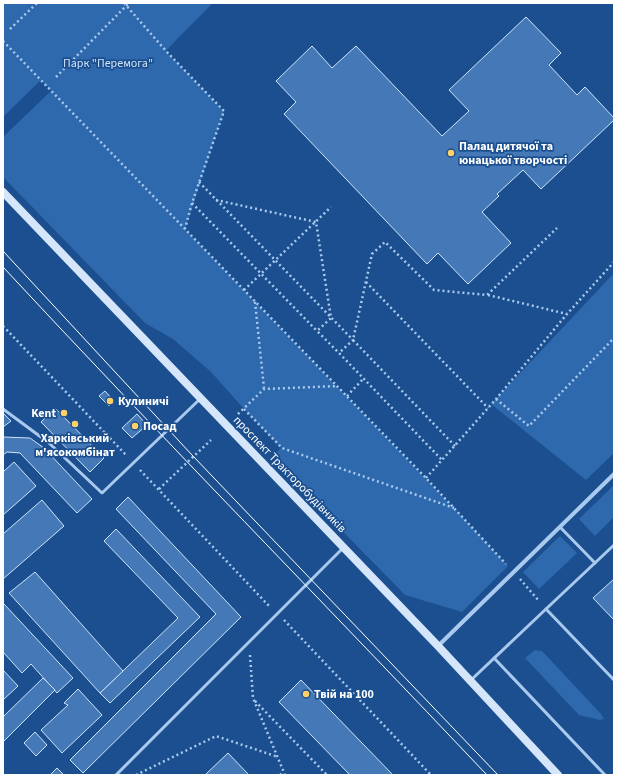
<svg xmlns="http://www.w3.org/2000/svg" width="617" height="778" font-family="'Source Sans 3',sans-serif">
<style>
.green{fill:#2e69ad}
.building{fill:#4478b7;stroke:#cfe3fa}
.lines{fill:none;stroke-linecap:round;stroke-linejoin:round}
.path{stroke:#a9c9ee;stroke-width:2.5;stroke-dasharray:2 3;stroke-linecap:butt}
.lane{stroke:#a9c9ee;stroke-width:3}
.street{stroke:#a9c9ee;stroke-width:4}
.secondary{stroke:#d6e6fa;stroke-width:8}
.tram{stroke:#fff;stroke-width:1}
.poi-dot{fill:#ffd166;stroke:#1b4f8f;stroke-width:1.5}
.labels{text-anchor:middle;stroke-width:3.5;stroke-linejoin:round;paint-order:stroke}
.park-label{font-size:12px;fill:#cfe3fa;stroke:#1b4f8f}
.poi-label{font-size:12px;font-weight:bold;fill:#fff;stroke:#1b4f8f;text-anchor:start}
.street-label{font-size:12px;fill:#fff;stroke:#1b4f8f}
</style>
<rect width="100%" height="100%" fill="#1b4f8f"/>
<g class="green">
<path d="M 3,3 L 213,3 L 178,38 L 166,51 L 224,111 L 185,229 L 455,509 L 508,566 L 462,612 L 405,595 L 271,458 L 281,448 L 244,409 L 211,372 L 173,339 L 145,323 L 3,177 L 3,137 L 51,91 L 41,80 L 3,117 Z"/>
<path d="M 614,273 L 614,453 L 586,480 L 491,404 Z"/>
<path d="M 614,485 L 614,517 L 595,536 L 579,519 Z"/>
<path d="M 560,536 L 577,553 L 539,589 L 523,572 Z"/>
<path d="M 535,650 L 542,651 L 601,714 L 604,719 L 600,720 L 579,715 L 525,658 Z"/>
</g>
<g class="building">
<path d="M 526,17 L 561,53 L 549,65 L 577,95 L 585,87 L 614,118 L 614,120 L 541,189 L 523,170 L 497,194 L 499,196 L 482,212 L 511,243 L 468,284 L 438,253 L 427,264 L 284,114 L 296,102 L 276,81 L 312,46 L 332,68 L 356,46 L 442,136 L 469,111 L 449,90 Z"/>
<path d="M 105,391 L 114,401 L 109,406 L 99,396 Z"/>
<path d="M 55,408 L 104,458 L 90,472 L 41,422 Z"/>
<path d="M 3,413 L 11,421 L 3,427 Z"/>
<path d="M 137,414 L 147,425 L 132,438 L 122,428 Z"/>
<path d="M 3,437 L 30,438 L 44,448 L 92,499 L 77,513 L 20,453 L 7,452 L 3,455 Z"/>
<path d="M 14,462 L 36,486 L 3,515 L 3,472 Z"/>
<path d="M 128,497 L 241,617 L 83,773 L 70,760 L 216,614 L 116,509 Z"/>
<path d="M 42,500 L 64,526 L 3,579 L 3,534 Z"/>
<path d="M 116,529 L 200,617 L 110,703 L 100,693 L 178,618 L 104,541 Z"/>
<path d="M 35,572 L 123,671 L 100,693 L 9,593 Z"/>
<path d="M 614,579 L 614,620 L 593,598 Z"/>
<path d="M 4,604 L 73,678 L 57,693 L 31,664 L 22,673 L 3,652 L 3,605 Z"/>
<path d="M 3,670 L 18,686 L 3,700 Z"/>
<path d="M 43,678 L 55,690 L 3,742 L 3,717 Z"/>
<path d="M 301,680 L 393,775 L 350,775 L 279,702 Z"/>
<path d="M 78,689 L 102,715 L 62,753 L 41,730 L 68,705 L 64,703 Z"/>
<path d="M 35,732 L 47,745 L 36,756 L 24,743 Z"/>
<path d="M 228,753 L 249,775 L 205,775 Z"/>
<path d="M 57,768 L 64,775 L 50,775 Z"/>
</g>
<g class="lines">
<g class="path">
<path d="M 124,3 L 166,51 L 224,111 L 192,203 L 185,229"/>
<path d="M 10,29 L 37,3"/>
<path d="M 3,41 L 426,478 L 506,564"/>
<path d="M 56,77 L 129,3"/>
<path d="M 199,182 L 353,340 L 339,353 L 442,460"/>
<path d="M 216,200 L 316,222 L 331,318 L 317,331 L 339,353"/>
<path d="M 192,203 L 317,331"/>
<path d="M 366,282 L 488,408"/>
<path d="M 244,290 L 331,207"/>
<path d="M 488,295 L 567,314"/>
<path d="M 255,302 L 264,388"/>
<path d="M 3,326 L 127,456"/>
<path d="M 347,396 L 364,378"/>
<path d="M 496,399 L 529,426 L 614,338"/>
<path d="M 244,409 L 282,448 L 454,508"/>
<path d="M 238,414 L 264,389 L 338,386"/>
<path d="M 455,446 L 353,340 L 372,254 L 385,242 L 434,290 L 487,295 L 557,228"/>
<path d="M 140,470 L 270,607"/>
<path d="M 426,478 L 496,399 L 567,314 L 614,262"/>
<path d="M 159,489 L 211,440"/>
<path d="M 520,579 L 539,601"/>
<path d="M 284,620 L 431,775"/>
<path d="M 250,655 L 253,698 L 285,775"/>
<path d="M 255,701 L 327,775"/>
<path d="M 136,775 L 216,736 L 278,757"/>
<path d="M 280,775 L 284,772"/>
</g>
<g class="lane">
<path d="M 3,409 L 49,443 L 102,493 L 200,399"/>
<path d="M 560,527 L 595,563"/>
<path d="M 614,545 L 546,609 L 614,680"/>
<path d="M 494,658 L 605,775"/>
<path d="M 470,681 L 546,609"/>
<path d="M 116,775 L 343,548"/>
</g>
<path class="street" d="M 438,646 L 614,474"/>
<path class="secondary" d="M 3,192 L 438,646 L 558,775"/>
<g class="tram">
<path d="M 3,251 L 192,455 L 498,775"/>
<path d="M 3,267 C 162,438 326,605 487,775"/>
</g>
</g>
<g class="poi-dot">
<circle cx="451" cy="153" r="4"/>
<circle cx="110" cy="401" r="4"/>
<circle cx="64" cy="413" r="4"/>
<circle cx="75" cy="424" r="4"/>
<circle cx="135" cy="426" r="4"/>
<circle cx="306" cy="694" r="4"/>
</g>
<g class="labels">
<g class="park-label">
<text x="108" y="67">Парк "Перемога"</text>
</g>
<g class="poi-label">
<text x="459" y="150">Палац дитячої та<tspan x="459" dy="14">юнацької творчості</tspan></text>
<text x="118" y="405">Кулиничі</text>
<text x="56" y="417" text-anchor="end">Kent</text>
<text x="143" y="430">Посад</text>
<text x="75" y="442" text-anchor="middle">Харківський<tspan x="75" dy="14">м'ясокомбінат</tspan></text>
<text x="314" y="698">Твій на 100</text>
</g>
<g class="street-label">
<text transform="translate(290 474) rotate(46)" y="4">проспект Тракторобудівників</text>
</g>
</g>
<rect width="617" height="778" fill="none" stroke="#ffffff" stroke-width="8"/>
</svg>
